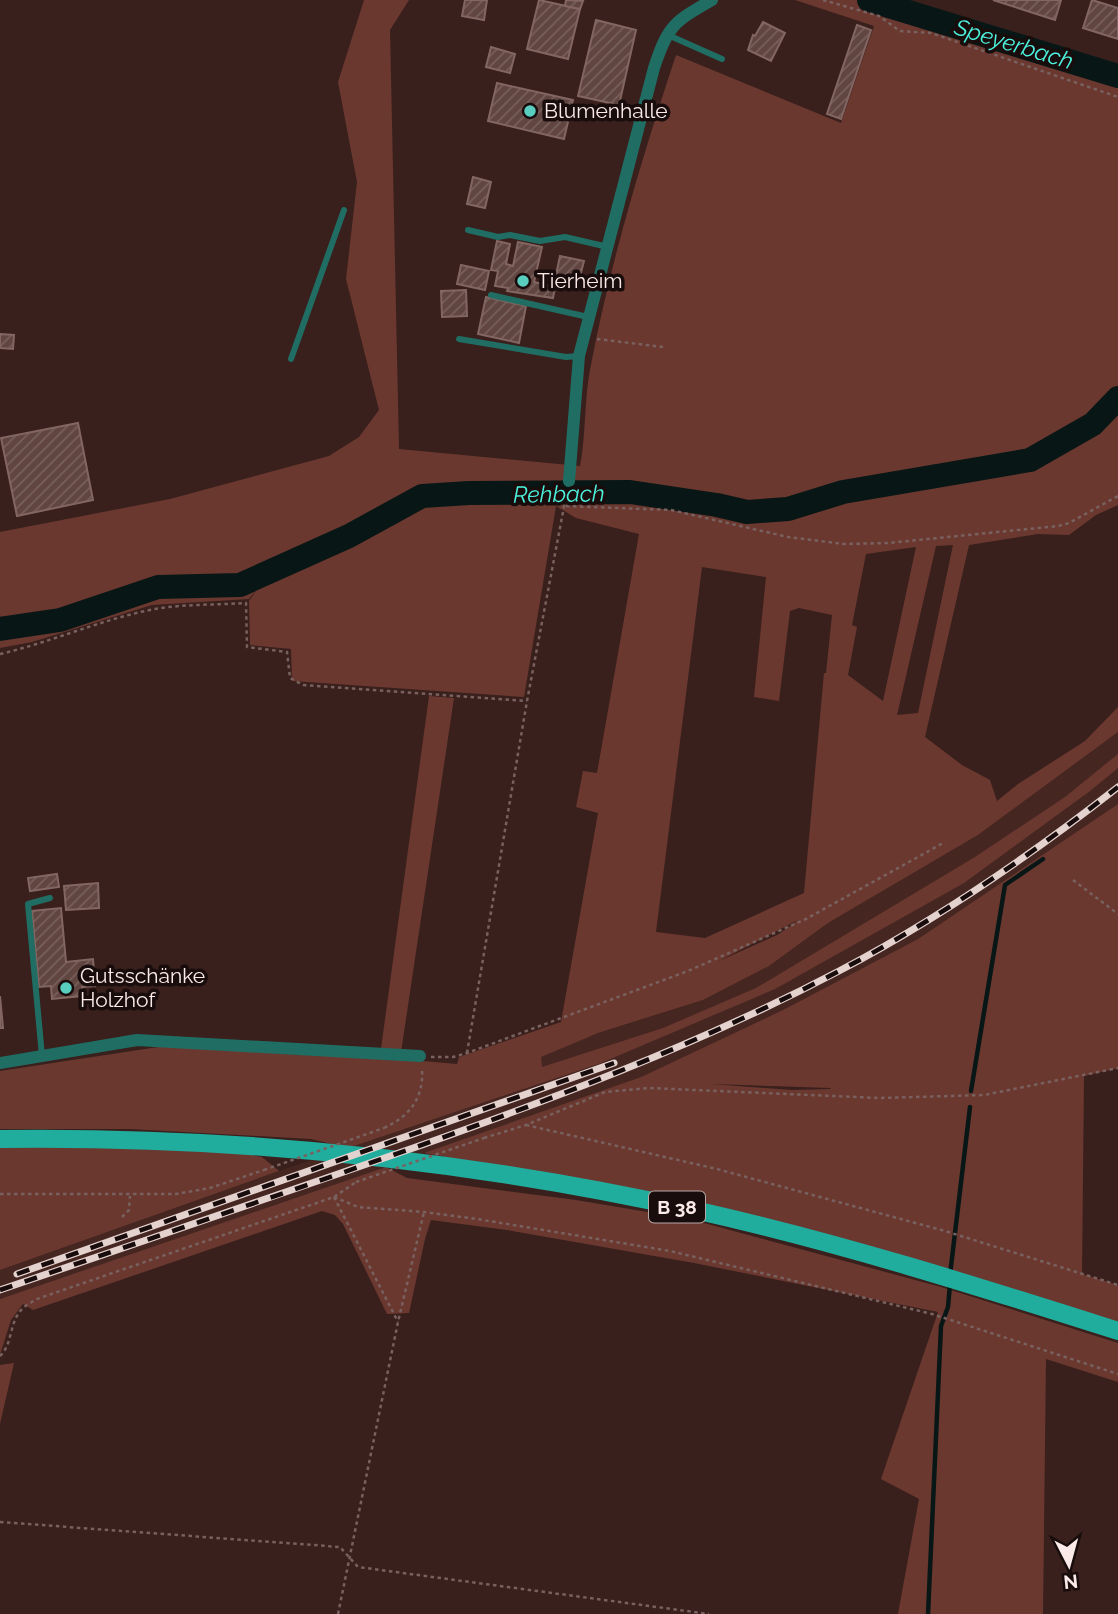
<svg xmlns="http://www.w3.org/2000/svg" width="1118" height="1614" font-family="Raleway,sans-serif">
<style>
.built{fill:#462621}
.green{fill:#6b3830;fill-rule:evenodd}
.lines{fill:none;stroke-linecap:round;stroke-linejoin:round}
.stream{stroke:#081715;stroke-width:4.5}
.river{stroke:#081715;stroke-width:24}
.building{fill:url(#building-hatch);stroke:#836661;stroke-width:2}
.path{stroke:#78615e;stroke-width:2.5;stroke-dasharray:3.5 3.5;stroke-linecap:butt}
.lane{stroke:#206d64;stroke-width:6}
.street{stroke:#206d64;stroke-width:12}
.primary{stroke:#20ad9d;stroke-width:18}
.rail-casing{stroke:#e4d2cf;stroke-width:7}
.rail{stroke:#180d0c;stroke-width:4.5;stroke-dasharray:13;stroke-linecap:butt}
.path-bridge{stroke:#78615e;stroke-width:2.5;stroke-dasharray:3.5 3.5;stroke-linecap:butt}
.poi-dot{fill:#59cebe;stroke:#180d0c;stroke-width:2.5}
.labels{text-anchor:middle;stroke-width:7;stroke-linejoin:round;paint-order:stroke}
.shield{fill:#180d0c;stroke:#b7a8a5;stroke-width:2}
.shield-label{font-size:19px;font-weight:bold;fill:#fbeae7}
.poi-label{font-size:21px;fill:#fbeae7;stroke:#180d0c;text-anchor:start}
.water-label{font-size:23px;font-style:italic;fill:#4cf2de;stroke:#180d0c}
</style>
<defs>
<pattern id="building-hatch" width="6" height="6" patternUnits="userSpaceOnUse" patternTransform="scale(1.75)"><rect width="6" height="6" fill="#604540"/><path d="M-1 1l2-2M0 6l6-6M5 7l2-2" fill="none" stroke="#78605c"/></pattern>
</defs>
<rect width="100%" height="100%" fill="#39201c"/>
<path class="built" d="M 1118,732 L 1118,804 L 918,939 L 783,1010 L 641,1077 L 244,1217 L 0,1299 L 0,1270 L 279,1171 L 442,1116 L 519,1080 L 533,1054 L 703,1000 L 769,966 L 828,923 L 978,835 Z"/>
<g class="green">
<path d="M 364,0 L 409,0 L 390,30 L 399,449 L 580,466 C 586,435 584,402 590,370 C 610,263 642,158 676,55 L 841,123 L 874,26 L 795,0 L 909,0 L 1118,64 L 1118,505 L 1096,515 L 1069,535 L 1038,534 L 969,545 L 925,737 L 962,765 L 990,780 L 997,801 L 1018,784 L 1085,741 L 1118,707 L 1118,732 L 978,835 L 828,923 L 769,966 L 703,1000 L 598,1033 L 541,1057 L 542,1067 L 663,1028 L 756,988 L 975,857 L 1065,797 L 1118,754 L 1118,768 L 1090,791 L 964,883 L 775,989 L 601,1063 L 348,1148 L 311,1139 L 130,1129 L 0,1129 L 0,1071 L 165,1046 L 380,1056 L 429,696 L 454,698 L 400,1059 L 457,1064 L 459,1057 L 561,1022 L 598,813 L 576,807 L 583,771 L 597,773 L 639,534 L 576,518 L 556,506 L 524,697 L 292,681 L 291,649 L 250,645 L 249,601 L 258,588 L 249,599 L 152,605 L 32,642 L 0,648 L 0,532 L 170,499 L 329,456 L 359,437 L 379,410 L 346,279 L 357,182 L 338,82 ZM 953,545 L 918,713 L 897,715 L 936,546 ZM 916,547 L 883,701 L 848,675 L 857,627 L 852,625 L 866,554 ZM 702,567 L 766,577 L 754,697 L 779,701 L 790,611 L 799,608 L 832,615 L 826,673 L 824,673 L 804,893 L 705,938 L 656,932 ZM 798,920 L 779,934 L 717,962 Z"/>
<path d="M 1118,804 L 1118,1068 L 1084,1076 L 1082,1274 L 1118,1285 L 1118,1324 L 706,1205 L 424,1153 L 641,1077 L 783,1010 L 918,939 ZM 711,1084 L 830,1088 L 831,1089 L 792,1090 Z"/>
<path d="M 0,1147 L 103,1147 L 242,1153 L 262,1157 L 279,1171 L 0,1270 Z"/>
<path d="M 386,1167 L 407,1178 L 576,1200 L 689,1219 L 941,1287 L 1118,1343 L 1118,1382 L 1046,1359 L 1043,1614 L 898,1614 L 919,1499 L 881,1479 L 938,1312 L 694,1263 L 507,1230 L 431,1220 L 425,1239 L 409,1313 L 387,1314 L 343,1224 L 335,1215 L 322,1211 L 33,1310 L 23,1304 L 11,1320 L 0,1355 L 0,1299 Z"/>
<path d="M 14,1363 L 0,1424 L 0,1365 Z"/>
</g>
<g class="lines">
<g class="stream">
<path d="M 971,1091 L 1005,885 L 1043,859"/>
<path d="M 950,1275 L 970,1107"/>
<path d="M 928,1614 L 941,1326 L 948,1307 L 950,1284"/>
</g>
<g class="river">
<path d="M 869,0 L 1118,76"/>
<path d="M 0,629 L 60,620 L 158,587 L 240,585 L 349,536 L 422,496 L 469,493 L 630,492 L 717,505 L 747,512 L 788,509 L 843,492 L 1030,460 L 1093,424 L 1118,398"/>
</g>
</g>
<g class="building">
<path d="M 465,0 L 487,0 L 484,20 L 462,16 Z"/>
<path d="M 539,0 L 580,9 L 568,59 L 527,49 Z"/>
<path d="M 566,0 L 583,1 L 580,9 L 565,6 Z"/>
<path d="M 993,0 L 1061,0 L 1055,20 Z"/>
<path d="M 1092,0 L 1118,8 L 1118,39 L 1083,28 Z"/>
<path d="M 596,20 L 636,30 L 619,105 L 578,96 Z"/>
<path d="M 763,22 L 785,33 L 771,61 L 748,50 L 753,35 L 755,36 Z"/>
<path d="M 857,25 L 871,30 L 841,119 L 827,114 Z"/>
<path d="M 491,47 L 515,54 L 510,73 L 486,67 Z"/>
<path d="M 497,83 L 573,100 L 564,139 L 488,121 Z"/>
<path d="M 473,177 L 491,182 L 485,208 L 467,204 Z"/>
<path d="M 497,241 L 510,244 L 506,264 L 513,266 L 518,242 L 542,247 L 534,282 L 555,287 L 553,298 L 507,291 L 508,288 L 495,286 L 498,271 L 491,270 Z"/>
<path d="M 560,256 L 584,261 L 579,280 L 556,275 Z"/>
<path d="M 461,265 L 489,271 L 485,290 L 457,284 Z"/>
<path d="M 466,290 L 467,316 L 442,317 L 441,291 Z"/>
<path d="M 486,297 L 526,306 L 519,343 L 478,334 Z"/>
<path d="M 0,334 L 14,335 L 13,349 L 0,348 Z"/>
<path d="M 78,423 L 93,500 L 17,516 L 1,438 Z"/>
<path d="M 57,874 L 59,887 L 30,891 L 28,878 Z"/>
<path d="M 98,883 L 99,908 L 66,910 L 64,886 Z"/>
<path d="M 61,908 L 66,962 L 93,959 L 95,986 L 82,987 L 82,996 L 52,999 L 51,986 L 39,987 L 32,911 Z"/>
<path d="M 0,996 L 3,1028 L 0,1028 Z"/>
</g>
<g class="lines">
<g class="path">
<path d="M 823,0 L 879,16 L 900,31 L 931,33 L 1118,97"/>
<path d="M 597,339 L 663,347"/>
<path d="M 566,506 L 671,510 L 788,537 L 844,544 L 888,543 L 1058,526 L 1069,523 L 1118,496"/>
<path d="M 0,654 C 52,642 102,619 155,609 C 184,604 216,605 246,603 L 247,647 L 287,652 L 290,678 L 303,685 L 527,701"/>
<path d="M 1073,880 L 1118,914"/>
<path d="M 467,1053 L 527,701 L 567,491"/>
<path d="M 431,1057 L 453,1057 L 467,1053 L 688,971 L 806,919 L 945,842"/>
<path d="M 526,1125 L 717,1169 L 945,1231 L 1118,1285"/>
<path d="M 384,1128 C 410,1116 424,1098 422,1068"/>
<path d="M 484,1138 L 526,1125 L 605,1092 L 649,1088 L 879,1098 L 984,1095 L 1118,1068"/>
<path d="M 0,1194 L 176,1194 L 210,1188 L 264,1170"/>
<path d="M 334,1197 L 358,1207 L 424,1212 L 477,1219 L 670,1251 L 932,1314 L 1118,1374"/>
<path d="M 334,1197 L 398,1322"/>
<path d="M 122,1217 L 129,1210 L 130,1196"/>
<path d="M 0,1356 C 13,1344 9,1322 22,1309 C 26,1305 32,1302 37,1299 L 334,1197 L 356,1182"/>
<path d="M 0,1522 L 340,1547 L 358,1567 L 709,1614"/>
<path d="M 338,1614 L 398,1322 L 424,1212"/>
</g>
<g class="lane">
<path d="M 668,35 L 722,59"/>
<path d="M 468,230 L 498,237 L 510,235 L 540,241 L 565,237 L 608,247"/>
<path d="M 491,295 L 588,317"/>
<path d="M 459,339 L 566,357 L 579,356"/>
<path d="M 291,359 L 344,210"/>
<path d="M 42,1056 L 28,904 L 50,898"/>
</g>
<g class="street">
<path d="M 569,481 L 579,356 L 654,68 C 668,25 674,22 712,0"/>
<path d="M 0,1063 L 137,1040 L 420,1056"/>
</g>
<path class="primary" d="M 0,1139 C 235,1136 470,1160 699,1211 C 841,1243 980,1287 1118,1331"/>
<defs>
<g id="rail">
<path d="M 17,1274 L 614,1063"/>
<path d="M 0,1290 C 131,1245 262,1201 393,1155 C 545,1102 696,1046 839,971 C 938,919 1030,856 1118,787"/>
</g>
</defs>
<use href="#rail" class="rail-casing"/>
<use href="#rail" class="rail"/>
<g class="path-bridge">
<path d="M 264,1170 L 384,1128"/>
<path d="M 356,1182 L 484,1138"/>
</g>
</g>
<g class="poi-dot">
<circle cx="530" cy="111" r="7"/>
<circle cx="523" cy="281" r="7"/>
<circle cx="66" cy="988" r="7"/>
</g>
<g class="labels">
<rect class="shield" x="649" y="1191.5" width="56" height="31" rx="5"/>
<g class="shield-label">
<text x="677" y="1214">B 38</text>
</g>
<g class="poi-label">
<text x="544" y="118">Blumenhalle</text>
<text x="537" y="288">Tierheim</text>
<text x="80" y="983">Gutsschänke<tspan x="80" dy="24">Holzhof</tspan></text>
</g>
<g class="water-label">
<text transform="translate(1014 44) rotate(17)" y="8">Speyerbach</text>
<text transform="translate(559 494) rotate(-1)" y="8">Rehbach</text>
</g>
</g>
<g transform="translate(1069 1565) rotate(174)" stroke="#180d0c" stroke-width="5" paint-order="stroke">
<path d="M0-5L12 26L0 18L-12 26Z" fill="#fbeae7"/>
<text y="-10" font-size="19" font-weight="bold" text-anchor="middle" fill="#fbeae7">N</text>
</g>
</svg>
